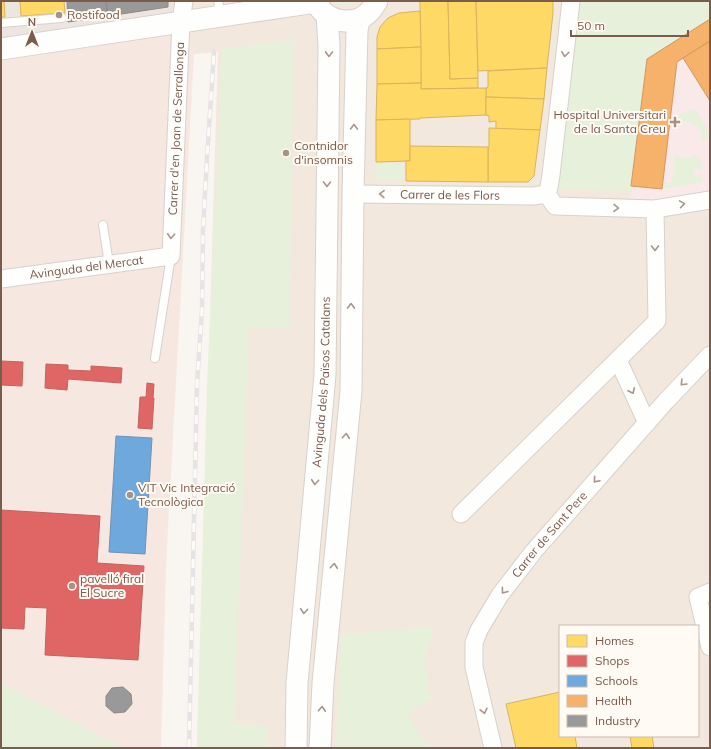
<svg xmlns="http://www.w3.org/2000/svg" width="711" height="749" font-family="Mulish,sans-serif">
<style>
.residential{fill:#f2e8de;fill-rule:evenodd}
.commercial{fill:#f6e8e1}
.industrial{fill:#ede5e0}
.medical{fill:#fae9e9}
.green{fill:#e7f0db}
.homes{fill:#ffd966;stroke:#d7b45e}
.shops{fill:#e06666;stroke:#c1635e}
.schools{fill:#6fa8dc;stroke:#7291b1}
.health{fill:#f6b26b;stroke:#d19862}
.industry{fill:#999;stroke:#908782}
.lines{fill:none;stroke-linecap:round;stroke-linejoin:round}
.service-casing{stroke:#d7d1cb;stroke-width:10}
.minor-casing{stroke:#d7d1cb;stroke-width:19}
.tertiary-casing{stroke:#d7d1cb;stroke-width:23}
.service{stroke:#fefefd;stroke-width:8}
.minor{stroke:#fefefd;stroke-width:17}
.tertiary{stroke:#fefefd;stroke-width:21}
.rail-casing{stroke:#e6e3e7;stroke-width:4.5}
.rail{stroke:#fffaf3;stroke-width:3;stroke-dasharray:9;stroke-linecap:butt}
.oneway{stroke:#a8958b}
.poi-dot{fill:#a69286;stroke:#fffaf3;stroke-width:1.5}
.labels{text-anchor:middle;stroke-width:4;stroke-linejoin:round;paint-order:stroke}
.poi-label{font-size:12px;fill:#7a5c4d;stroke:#fffaf3;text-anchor:start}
.street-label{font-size:12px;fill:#7a5c4d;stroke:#fffaf3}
</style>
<rect width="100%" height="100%" fill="#f9f5f0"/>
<path class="residential" d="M 174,1 L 710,1 L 710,748 L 197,748 L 218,52 L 194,54 L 175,14 ZM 560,626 L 698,626 L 698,736 L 560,736 Z"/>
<path class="commercial" d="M 175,14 L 194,54 L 166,565 L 161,748 L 1,748 L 1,38 Z"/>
<path class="industrial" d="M 1,1 L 174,1 L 175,14 L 1,38 Z"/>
<path class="medical" d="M 710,19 L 710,193 L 630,204 L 647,59 Z"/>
<g class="green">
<path d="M 334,1 L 357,1 C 350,6 342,6 334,1 Z"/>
<path d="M 576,1 L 710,1 L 710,19 L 647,59 L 631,191 L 554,189 Z"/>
<path d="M 294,40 L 289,328 L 249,327 L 234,724 L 268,726 L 267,748 L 197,748 L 207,386 L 222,49 Z"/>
<path d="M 694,108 L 707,128 L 707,139 L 702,139 L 702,132 L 696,125 L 688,122 L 684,121 L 679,124 L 680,113 L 687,112 Z"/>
<path d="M 674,154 C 681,158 689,160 695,155 L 703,165 L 700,170 C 698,168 696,168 693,169 C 692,172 692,174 695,176 L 698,176 L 700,175 L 702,177 L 702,182 L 662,189 L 663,183 L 672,183 Z"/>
<path d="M 376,164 L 403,164 L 403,180 L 376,179 Z"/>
<path d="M 433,627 L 424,662 L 431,699 L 407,714 L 423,739 L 431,748 L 336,748 L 341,635 Z"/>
<path d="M 1,683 L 124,748 L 1,748 Z"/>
</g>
<g class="homes">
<path d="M 1,1 L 4,1 L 5,17 L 1,17 Z"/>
<path d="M 20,1 L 64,1 L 65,13 L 21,16 Z"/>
<path d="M 420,1 L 448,1 L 450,79 L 478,78 L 478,88 L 421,89 Z"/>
<path d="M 448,1 L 476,1 L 478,78 L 450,79 Z"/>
<path d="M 476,1 L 553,1 L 553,13 L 547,68 L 478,71 Z"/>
<path d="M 420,11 L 421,47 L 377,49 L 377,37 L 380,27 L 388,18 L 399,13 Z"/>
<path d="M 421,47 L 421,83 L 377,84 L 377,49 Z"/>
<path d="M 547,68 L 544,99 L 486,97 L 486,88 L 488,87 L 488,71 Z"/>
<path d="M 421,83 L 421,89 L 486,88 L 486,115 L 420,118 L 420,119 L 376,120 L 377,84 Z"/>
<path d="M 486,97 L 544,99 L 540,130 L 496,129 L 496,121 L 489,122 L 489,116 L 486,115 Z"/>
<path d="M 410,119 L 410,161 L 376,162 L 376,120 Z"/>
<path d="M 489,128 L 540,130 L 534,176 L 528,182 L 488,182 L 488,147 L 489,147 Z"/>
<path d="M 410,146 L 488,147 L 488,182 L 406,181 L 406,161 L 410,161 Z"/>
<path d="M 560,692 L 560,736 L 575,736 L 577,748 L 516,748 L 506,704 Z"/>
<path d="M 630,736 L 652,736 L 654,748 L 632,748 Z"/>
</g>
<g class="shops">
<path d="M 1,361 L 23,362 L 22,386 L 1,385 Z"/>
<path d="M 46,364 L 68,365 L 68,370 L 91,371 L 91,366 L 122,368 L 121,383 L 68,379 L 67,390 L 45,388 Z"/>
<path d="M 147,383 L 154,384 L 153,398 L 154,398 L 152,429 L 138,428 L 140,397 L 146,397 Z"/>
<path d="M 1,510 L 100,516 L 97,563 L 144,566 L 138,660 L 45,655 L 47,608 L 25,607 L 24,629 L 1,628 Z"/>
</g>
<path class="schools" d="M 116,436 L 152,438 L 145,554 L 109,552 Z"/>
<g class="health">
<path d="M 710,19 L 710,41 L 677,62 L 662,189 L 631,186 L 647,59 Z"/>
<path d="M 710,41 L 710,101 L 683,58 Z"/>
</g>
<g class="industry">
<path d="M 67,1 L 106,1 L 108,16 L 68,22 Z"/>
<path d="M 106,1 L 168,1 L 168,7 L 108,16 Z"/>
<path d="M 123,687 L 131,694 L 132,704 L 125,712 L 114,713 L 106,706 L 106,696 L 112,688 Z"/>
</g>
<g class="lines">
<defs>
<g id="service">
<path d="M 218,1 L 221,15"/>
<path d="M 1,23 L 62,18"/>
<path d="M 103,225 L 109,264"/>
<path d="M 155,358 L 171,256"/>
</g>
<g id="minor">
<path id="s1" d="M 353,194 L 533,196 L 547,194"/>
<path d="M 547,194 L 549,187 L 551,175 L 571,1"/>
<path d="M 547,194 L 555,206 L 655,209 L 710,200"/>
<path id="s2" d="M 1,279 L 171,256 L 181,22 L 184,1"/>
<path d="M 618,360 L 647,423"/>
<path d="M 461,514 L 657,321 L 655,209"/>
<path d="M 710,592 L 698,597 L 710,647"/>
<path id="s3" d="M 493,748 L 474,667 L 474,643 L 479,630 L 500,595 L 534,551 L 666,401 L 710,355"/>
</g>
<g id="tertiary">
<path d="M 319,7 C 329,22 353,26 367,14 C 372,10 374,6 377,1"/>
<path d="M 1,49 L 316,2"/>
<path id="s4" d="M 296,748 L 297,683 L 325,375 L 329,46 L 327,15"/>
<path d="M 320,748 L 323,683 L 351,391 L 353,194 L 357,31 L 359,19"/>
</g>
</defs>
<use href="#service" class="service-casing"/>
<use href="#minor" class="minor-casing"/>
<use href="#tertiary" class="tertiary-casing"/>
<use href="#service" class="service"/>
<use href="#minor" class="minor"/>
<use href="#tertiary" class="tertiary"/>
<defs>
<path id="rail" d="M 189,748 L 197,384 L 202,310 L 203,230 L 207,158 L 214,52"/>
</defs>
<use href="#rail" class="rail-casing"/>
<use href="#rail" class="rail"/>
</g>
<defs><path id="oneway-chevron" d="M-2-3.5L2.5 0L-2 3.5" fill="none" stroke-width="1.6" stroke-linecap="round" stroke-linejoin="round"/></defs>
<g class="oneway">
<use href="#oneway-chevron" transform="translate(329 54) rotate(91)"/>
<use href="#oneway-chevron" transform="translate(565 54) rotate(97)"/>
<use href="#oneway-chevron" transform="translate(354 127) rotate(-89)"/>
<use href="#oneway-chevron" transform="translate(327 184) rotate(91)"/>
<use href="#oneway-chevron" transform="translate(382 194) rotate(-179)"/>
<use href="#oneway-chevron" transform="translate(682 204) rotate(-9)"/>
<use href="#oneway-chevron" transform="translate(616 208) rotate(1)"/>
<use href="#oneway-chevron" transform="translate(171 236) rotate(93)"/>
<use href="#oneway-chevron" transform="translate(655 248) rotate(89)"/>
<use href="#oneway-chevron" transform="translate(351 306) rotate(-89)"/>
<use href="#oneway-chevron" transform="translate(683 383) rotate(134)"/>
<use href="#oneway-chevron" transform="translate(632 391) rotate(65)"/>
<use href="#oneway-chevron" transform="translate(346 436) rotate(-85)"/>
<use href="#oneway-chevron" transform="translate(596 480) rotate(131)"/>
<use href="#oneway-chevron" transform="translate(315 482) rotate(95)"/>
<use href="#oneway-chevron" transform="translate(334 566) rotate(-85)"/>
<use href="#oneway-chevron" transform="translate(504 591) rotate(127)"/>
<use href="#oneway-chevron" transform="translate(304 611) rotate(95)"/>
<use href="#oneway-chevron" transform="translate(322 709) rotate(-87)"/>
<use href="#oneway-chevron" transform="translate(484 711) rotate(77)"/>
</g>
<g class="poi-dot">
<circle cx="59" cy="15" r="4"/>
<path d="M673 116h4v4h4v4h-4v4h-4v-4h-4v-4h4z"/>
<circle cx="286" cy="153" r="4"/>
<circle cx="130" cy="495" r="4"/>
<circle cx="72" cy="586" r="4"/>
</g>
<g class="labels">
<g class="poi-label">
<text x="67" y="19">Rostifood</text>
<text x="666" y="119" text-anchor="end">Hospital Universitari<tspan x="666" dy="14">de la Santa Creu</tspan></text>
<text x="294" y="150">Contnidor<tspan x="294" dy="14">d'insomnis</tspan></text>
<text x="138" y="492">VIT Vic Integració<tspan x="138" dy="14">Tecnològica</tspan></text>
<text x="80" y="583">pavelló firal<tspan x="80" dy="14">El Sucre</tspan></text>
</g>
<g class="street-label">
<text dy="4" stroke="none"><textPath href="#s2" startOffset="299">Carrer d'en Joan de Serrallonga</textPath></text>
<text dy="4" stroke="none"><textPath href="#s1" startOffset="97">Carrer de les Flors</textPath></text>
<text dy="4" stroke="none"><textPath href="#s2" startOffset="86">Avinguda del Mercat</textPath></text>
<text dy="4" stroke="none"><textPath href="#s4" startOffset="367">Avinguda dels Països Catalans</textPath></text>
<text dy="4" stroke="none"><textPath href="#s3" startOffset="240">Carrer de Sant Pere</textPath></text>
</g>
</g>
<rect width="711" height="749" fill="none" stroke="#7a5c4d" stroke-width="4"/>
<rect x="559" y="625" width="140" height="112" fill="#fffaf3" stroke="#cabbb1"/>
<rect x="567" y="635" width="20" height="12" fill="#ffd966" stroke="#cabbb1"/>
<text x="595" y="645" font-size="12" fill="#7a5c4d">Homes</text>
<rect x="567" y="655" width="20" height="12" fill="#e06666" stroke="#cabbb1"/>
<text x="595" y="665" font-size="12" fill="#7a5c4d">Shops</text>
<rect x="567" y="675" width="20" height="12" fill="#6fa8dc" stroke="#cabbb1"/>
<text x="595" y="685" font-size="12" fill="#7a5c4d">Schools</text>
<rect x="567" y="695" width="20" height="12" fill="#f6b26b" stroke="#cabbb1"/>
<text x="595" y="705" font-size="12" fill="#7a5c4d">Health</text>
<rect x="567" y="715" width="20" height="12" fill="#999999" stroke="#cabbb1"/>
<text x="595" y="725" font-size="12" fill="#7a5c4d">Industry</text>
<g transform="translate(32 32)" stroke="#fffaf3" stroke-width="3" paint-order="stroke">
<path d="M0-3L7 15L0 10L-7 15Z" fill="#7a5c4d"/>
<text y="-6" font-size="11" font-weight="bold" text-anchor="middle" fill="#7a5c4d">N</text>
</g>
<path d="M571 30v6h117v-6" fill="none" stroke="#7a5c4d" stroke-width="2"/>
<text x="577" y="30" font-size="12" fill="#7a5c4d" stroke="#fffaf3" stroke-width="3" paint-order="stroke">50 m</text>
</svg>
